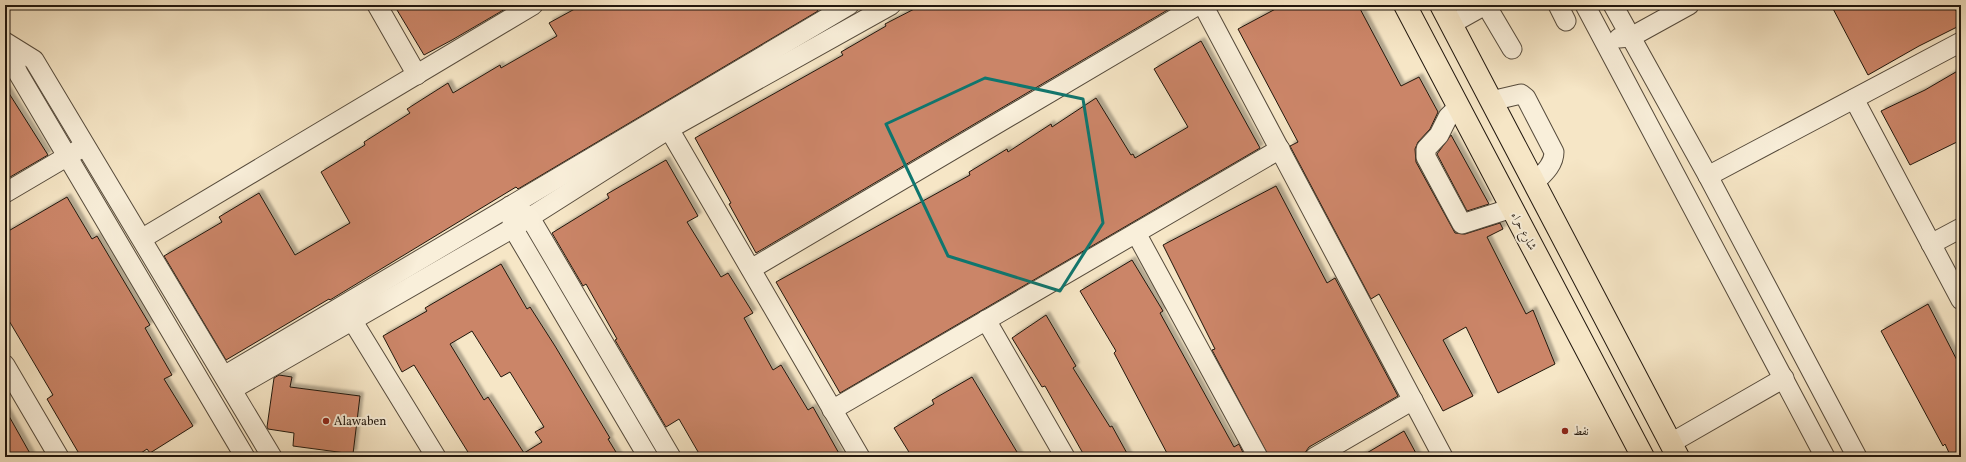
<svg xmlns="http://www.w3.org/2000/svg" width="1966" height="462" font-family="Vollkorn,Amiri,serif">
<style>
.building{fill:#cb8567;stroke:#21170e;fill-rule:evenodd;filter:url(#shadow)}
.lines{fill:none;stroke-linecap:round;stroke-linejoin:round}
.minor-casing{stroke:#564b3c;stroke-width:21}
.major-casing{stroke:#21170e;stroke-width:24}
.minor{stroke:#f9efda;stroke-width:19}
.major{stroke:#f6e6c6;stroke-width:22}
.marked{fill:none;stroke:#0f766e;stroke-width:3;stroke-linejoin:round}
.poi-dot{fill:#8f2418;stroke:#f9efda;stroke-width:1.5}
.labels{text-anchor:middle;stroke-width:4;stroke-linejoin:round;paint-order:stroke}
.street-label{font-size:12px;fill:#21170e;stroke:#f9efda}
.poi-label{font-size:12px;fill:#21170e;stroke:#f9efda;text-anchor:start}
</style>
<defs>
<filter id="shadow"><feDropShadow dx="3.5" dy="-3.5" stdDeviation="1" flood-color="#0004"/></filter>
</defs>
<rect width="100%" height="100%" fill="#f6e6c6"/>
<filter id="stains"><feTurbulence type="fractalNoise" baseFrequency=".005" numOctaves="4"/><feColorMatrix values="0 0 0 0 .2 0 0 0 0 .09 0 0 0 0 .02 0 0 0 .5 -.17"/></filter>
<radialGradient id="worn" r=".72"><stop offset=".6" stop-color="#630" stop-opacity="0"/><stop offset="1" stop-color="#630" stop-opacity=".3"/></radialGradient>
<g class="building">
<path d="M 394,5 L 512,5 L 452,40 L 424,55 Z"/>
<path d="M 582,5 L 815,5 L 818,11 L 518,189 L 516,187 L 330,300 L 329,299 L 226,360 L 164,256 L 222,222 L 219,217 L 259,193 L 295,255 L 350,223 L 321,172 L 365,145 L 364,142 L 410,113 L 407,109 L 448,83 L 453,93 L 500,65 L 501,68 L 557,36 L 549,23 Z"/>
<path d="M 922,5 L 1176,5 L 756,253 L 729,204 L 731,203 L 695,138 L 843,55 L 841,52 L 886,26 L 885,24 Z"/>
<path d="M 1283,5 L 1358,5 L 1401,86 L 1419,77 L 1438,112 L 1430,129 L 1418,142 L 1415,149 L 1416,162 L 1455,233 L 1465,234 L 1500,223 L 1503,229 L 1487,237 L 1526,314 L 1533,310 L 1555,364 L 1498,393 L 1466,327 L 1443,340 L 1473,396 L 1443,411 L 1379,294 L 1371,299 L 1290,146 L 1298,142 L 1238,29 Z"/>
<path d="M 1831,5 L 1953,5 L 1961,20 L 1961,25 L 1919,46 L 1868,75 Z"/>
<path d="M 1201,41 L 1260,148 L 840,393 L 776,282 L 970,175 L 969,172 L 1007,149 L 1008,152 L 1051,124 L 1052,127 L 1096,98 L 1131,155 L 1133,154 L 1135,158 L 1188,127 L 1154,69 Z"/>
<path d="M 1961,69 L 1961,140 L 1910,165 L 1881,111 L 1925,90 Z"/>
<path d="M 5,87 L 48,155 L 5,180 Z"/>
<path d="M 1451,135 L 1489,204 L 1467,211 L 1437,154 Z"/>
<path d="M 666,160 L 698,216 L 687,222 L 721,277 L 728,273 L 753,313 L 744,318 L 773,370 L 781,365 L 808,410 L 813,407 L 841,457 L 701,457 L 679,419 L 666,427 L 663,422 L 615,340 L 617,339 L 586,284 L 583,286 L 552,233 L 609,198 L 607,194 Z"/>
<path d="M 1276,186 L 1327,283 L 1335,278 L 1398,396 L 1309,447 L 1302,457 L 1269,457 L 1212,350 L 1215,349 L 1163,245 Z"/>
<path d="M 67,197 L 92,239 L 97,236 L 150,325 L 145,328 L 172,375 L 164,379 L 193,426 L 150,453 L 147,449 L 135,457 L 81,457 L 47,399 L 53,395 L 5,314 L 5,233 Z"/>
<path d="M 1132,260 L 1163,311 L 1160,313 L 1234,447 L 1239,444 L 1245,457 L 1169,457 L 1114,353 L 1116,351 L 1080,291 Z"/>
<path d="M 501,264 L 527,309 L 530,307 L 555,346 L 610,438 L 608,439 L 619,457 L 471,457 L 414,365 L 402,372 L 383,336 L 427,311 L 425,308 ZM 472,331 L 501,377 L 510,372 L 544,427 L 535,432 L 542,442 L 524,453 L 488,397 L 484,400 L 450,344 Z"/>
<path d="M 1928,304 L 1961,368 L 1961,457 L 1951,457 L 1945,444 L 1943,446 L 1881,331 Z"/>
<path d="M 1046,315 L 1076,366 L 1073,368 L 1110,427 L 1112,426 L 1129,457 L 1085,457 L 1045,386 L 1042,387 L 1012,338 Z"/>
<path d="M 279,375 L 292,377 L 290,387 L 360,396 L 353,454 L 293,446 L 294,433 L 268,429 L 267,427 L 274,378 Z"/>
<path d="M 972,377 L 1020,457 L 912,457 L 894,428 L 934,404 L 932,400 Z"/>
<path d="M 5,409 L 32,457 L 5,457 Z"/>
<path d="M 1404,431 L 1418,457 L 1360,457 Z"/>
</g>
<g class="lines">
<defs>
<g id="minor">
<path d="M 377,5 L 417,75"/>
<path d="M 1203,5 L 1443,457"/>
<path d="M 1486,5 L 1512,49"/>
<path d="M 1558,5 L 1566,21"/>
<path d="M 1585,5 L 1825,457"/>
<path d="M 1613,5 L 1708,176 L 1857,457"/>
<path d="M 1451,24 L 1485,5"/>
<path d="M 1619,38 L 1631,37 L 1689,5"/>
<path d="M 5,42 L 34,60 L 272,457"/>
<path d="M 5,43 L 18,73 L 245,457"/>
<path d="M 1854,99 L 1961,300"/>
<path d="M 1491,101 L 1521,94 L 1526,98 L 1554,152 C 1554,165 1543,174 1534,183"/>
<path d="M 1458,107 L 1448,117 L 1439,135 L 1426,149 L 1426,157 L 1462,224 L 1512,208"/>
<path d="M 669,129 L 860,457"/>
<path d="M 1708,176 L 1961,42"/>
<path d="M 5,193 L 78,150"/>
<path d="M 1136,233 L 1258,457"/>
<path d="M 143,238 L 533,5"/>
<path d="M 1931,244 L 1961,228"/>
<path d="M 751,269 L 1198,5"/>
<path d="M 352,320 L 436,457"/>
<path d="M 986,320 L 1065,457"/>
<path d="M 5,365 L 59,457"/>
<path d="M 224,376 L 849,5"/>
<path d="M 233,389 L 513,228 L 669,129 L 891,5"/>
<path d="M 832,410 L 1280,149"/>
<path d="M 1671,443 L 1784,378"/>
<path d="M 648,457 L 513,228 L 510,206 L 529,216 L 671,457"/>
<path d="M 1315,457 L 1413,400"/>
</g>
<g id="major">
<path d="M 1405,5 L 1643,457"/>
<path d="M 1441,5 L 1678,457"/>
</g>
</defs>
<use href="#minor" class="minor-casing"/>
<use href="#major" class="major-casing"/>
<use href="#minor" class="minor"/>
<use href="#major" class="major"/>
</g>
<path class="marked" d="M 985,78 L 1083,99 L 1103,223 L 1060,291 L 948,256 L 886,124 Z"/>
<g class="poi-dot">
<circle cx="326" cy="421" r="4"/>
<circle cx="1565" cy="431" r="4"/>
</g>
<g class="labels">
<g class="street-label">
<text transform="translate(1524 231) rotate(62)" y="4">شارع حراء</text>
</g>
<g class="poi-label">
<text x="334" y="425">Alawaben</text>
<text x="1573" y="435">نفط</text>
</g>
</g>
<rect width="1966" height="462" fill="none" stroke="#f6e6c6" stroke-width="20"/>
<rect x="6" y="6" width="1954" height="450" fill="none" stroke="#21170e" stroke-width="2"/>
<rect x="10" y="10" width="1946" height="442" fill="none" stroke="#21170e"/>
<rect width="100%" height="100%" filter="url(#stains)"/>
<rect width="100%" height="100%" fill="url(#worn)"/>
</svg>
